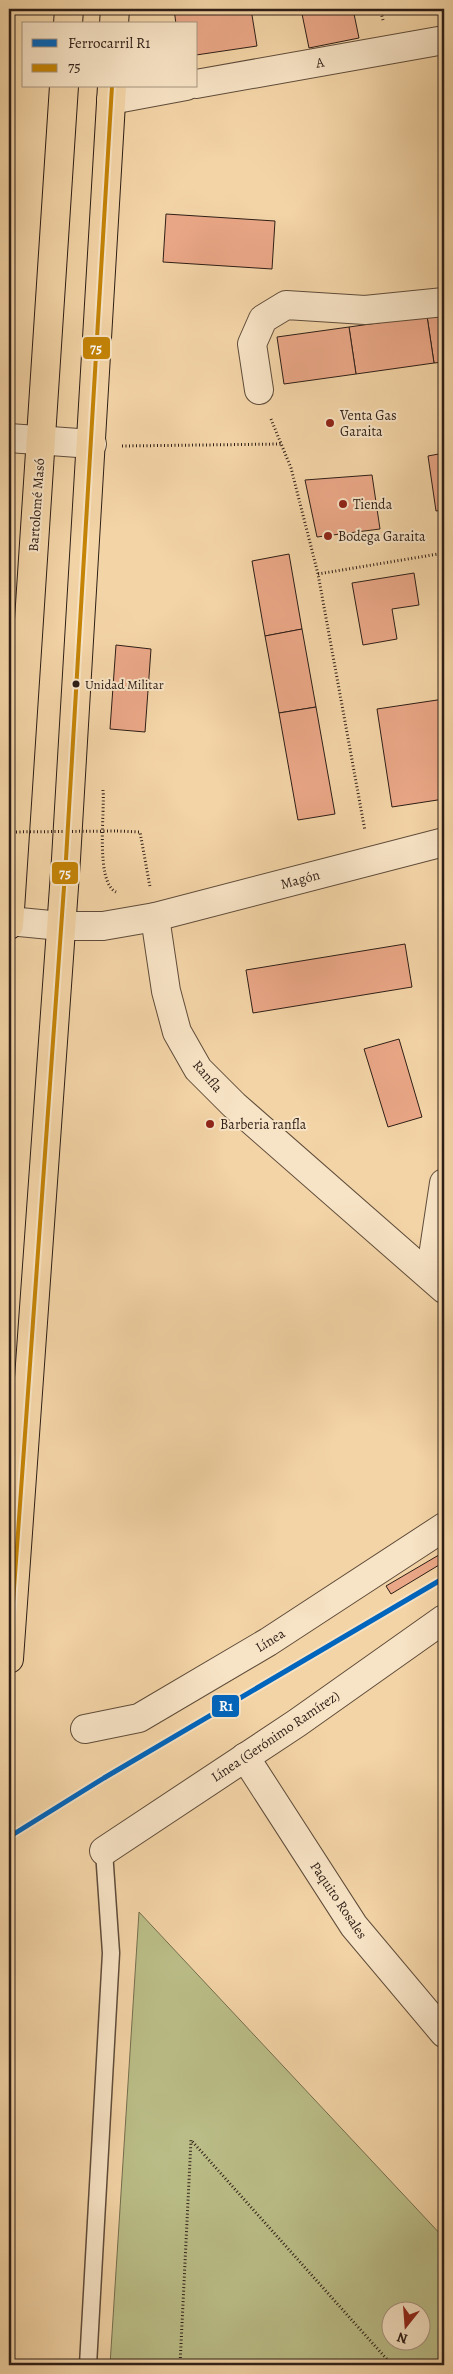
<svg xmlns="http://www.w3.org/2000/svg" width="453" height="2374" font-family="Alegreya,serif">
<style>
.green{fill:#babd87;stroke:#746e4e;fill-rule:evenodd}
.building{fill:#eaa787;stroke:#2e1e16}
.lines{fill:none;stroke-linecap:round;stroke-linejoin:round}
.service-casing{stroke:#5f4c3a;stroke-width:19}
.minor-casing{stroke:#5f4c3a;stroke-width:30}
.tertiary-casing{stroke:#5f4c3a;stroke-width:30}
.primary-casing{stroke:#2e1e16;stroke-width:30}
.path{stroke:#2e1e16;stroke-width:3;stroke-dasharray:1 2.5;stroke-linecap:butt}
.service{stroke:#f7e3c5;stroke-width:16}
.minor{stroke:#f7e3c5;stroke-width:28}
.tertiary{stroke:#f7e3c5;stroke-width:28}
.primary{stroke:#f3d4a6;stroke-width:28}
.path-bridge{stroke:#2e1e16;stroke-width:3;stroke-dasharray:1 2.5;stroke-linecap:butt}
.bus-1-casing{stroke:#f7e3c5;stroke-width:8}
.bus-1{stroke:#c58406;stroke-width:4}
.rail-1-casing{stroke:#f7e3c5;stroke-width:9}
.rail-1{stroke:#0065bd;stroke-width:5}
.poi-dot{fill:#8f2418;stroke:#f7e3c5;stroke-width:2}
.bus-dot{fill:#2e1e16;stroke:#f7e3c5;stroke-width:2}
.labels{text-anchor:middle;stroke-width:4;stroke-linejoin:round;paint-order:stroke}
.bus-label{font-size:13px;fill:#2e1e16;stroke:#f7e3c5;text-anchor:start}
.street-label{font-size:14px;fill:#2e1e16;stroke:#f7e3c5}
.poi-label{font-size:14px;fill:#2e1e16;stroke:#f7e3c5;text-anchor:start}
.line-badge{stroke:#f7e3c5;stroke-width:2}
.badge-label{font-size:14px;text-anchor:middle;font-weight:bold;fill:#fff}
</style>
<rect width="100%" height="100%" fill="#f3d4a6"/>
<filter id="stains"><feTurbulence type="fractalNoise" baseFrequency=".004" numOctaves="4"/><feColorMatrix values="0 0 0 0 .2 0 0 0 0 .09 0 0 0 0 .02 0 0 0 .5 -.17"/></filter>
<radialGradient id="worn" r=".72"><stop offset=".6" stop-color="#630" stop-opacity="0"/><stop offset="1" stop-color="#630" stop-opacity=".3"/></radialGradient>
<path class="green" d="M 139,1912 L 444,2238 L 444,2365 L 110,2365 ZM 390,2312 L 420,2312 L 420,2342 L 390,2342 Z"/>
<g class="building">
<path d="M 174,9 L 251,9 L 257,46 L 196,55 L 196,24 L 176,24 Z"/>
<path d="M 301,9 L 353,9 L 359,38 L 309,48 Z"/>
<path d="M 166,214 L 275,221 L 272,269 L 163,262 Z"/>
<path d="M 444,314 L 444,362 L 434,363 L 427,316 Z"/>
<path d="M 427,316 L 434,363 L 356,374 L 349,327 Z"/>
<path d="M 349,327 L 356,374 L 284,384 L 277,337 Z"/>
<path d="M 444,453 L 444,510 L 436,511 L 428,456 Z"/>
<path d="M 372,475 L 380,529 L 317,537 L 305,480 Z"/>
<path d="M 289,554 L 302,629 L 265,636 L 252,561 Z"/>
<path d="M 414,573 L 419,605 L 392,609 L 397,639 L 363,645 L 352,583 Z"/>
<path d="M 302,629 L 316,707 L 279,713 L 265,636 Z"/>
<path d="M 116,645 L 151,649 L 145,732 L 110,729 Z"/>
<path d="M 444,699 L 444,799 L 392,807 L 377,709 Z"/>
<path d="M 316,707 L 335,814 L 298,820 L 279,713 Z"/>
<path d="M 405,944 L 412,987 L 253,1013 L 246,970 Z"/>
<path d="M 399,1039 L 422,1117 L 388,1127 L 364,1049 Z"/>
<path d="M 444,1552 L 444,1562 L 391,1594 L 386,1586 Z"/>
</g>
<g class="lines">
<defs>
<path id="service" d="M 88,2365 L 111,1953 L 104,1851"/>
<g id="minor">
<path d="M 196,84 L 444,40"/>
<path d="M 111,100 L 186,86"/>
<path d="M 259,390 L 252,344 L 263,319 L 286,305 L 365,310 L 444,302"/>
<path d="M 9,438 L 92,444"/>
<path d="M 430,1276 L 444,1183"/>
<path d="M 85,1729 L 139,1718 L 268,1642 L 444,1527"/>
<path d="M 245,1757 L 354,1926 L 444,2033"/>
<path d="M 104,1851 L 297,1723 L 444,1619"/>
</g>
<g id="tertiary">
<path d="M 155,917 L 166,991 L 177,1032 L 198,1069 L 234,1105 L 444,1289"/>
<path d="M 9,921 L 61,926 L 103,926 L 155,917 L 444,842"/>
</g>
<g id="primary">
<path d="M 68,24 L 69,9"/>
<path d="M 114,24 L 115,9"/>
<path d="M 9,925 L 64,86"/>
<path d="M 9,1659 L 66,859 L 112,86"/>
</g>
</defs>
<use href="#service" class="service-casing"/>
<use href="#minor" class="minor-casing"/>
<use href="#tertiary" class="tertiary-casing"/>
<use href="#primary" class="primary-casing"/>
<g class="path">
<path d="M 380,9 L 383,20"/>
<path d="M 271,419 L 291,468 L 318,574 L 365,831"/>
<path d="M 122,446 L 282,444"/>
<path d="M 318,574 L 444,553"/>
<path d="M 103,790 C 105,812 95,882 116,892"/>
<path d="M 117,831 L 140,832 L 150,887"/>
<path d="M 180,2365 L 191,2140 L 392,2365"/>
</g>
<use href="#service" class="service"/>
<use href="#minor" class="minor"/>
<use href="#tertiary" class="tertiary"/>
<use href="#primary" class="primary"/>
<path class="path-bridge" d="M 9,832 L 117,831"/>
<defs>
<path id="bus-1" d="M 9,1659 L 66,859 L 112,86"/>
</defs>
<use href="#bus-1" class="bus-1-casing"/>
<use href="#bus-1" class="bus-1"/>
<defs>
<path id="rail-1" d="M 9,1837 L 104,1778 L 444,1578"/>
</defs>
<use href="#rail-1" class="rail-1-casing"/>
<use href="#rail-1" class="rail-1"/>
</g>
<g class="poi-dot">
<circle cx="330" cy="423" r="5"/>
<circle cx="343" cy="504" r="5"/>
<circle cx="328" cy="536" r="5"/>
<circle cx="210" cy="1124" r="5"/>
</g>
<circle class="bus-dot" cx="76" cy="684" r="4.5"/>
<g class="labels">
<g class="bus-label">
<text x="85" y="689">Unidad Militar</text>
</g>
<g class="street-label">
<text transform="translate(320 62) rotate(-10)" y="5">A</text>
<text transform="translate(36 505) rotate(-86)" y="5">Bartolomé Masó</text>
<text transform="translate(300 879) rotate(-15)" y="5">Magón</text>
<text transform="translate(208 1076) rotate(49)" y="5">Ranfla</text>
<text transform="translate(270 1640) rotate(-32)" y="5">Línea</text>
<text transform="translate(275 1736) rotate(-34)" y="5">Línea (Gerónimo Ramírez)</text>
<text transform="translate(339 1900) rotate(56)" y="5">Paquito Rosales</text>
</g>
<g class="poi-label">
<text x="340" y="420">Venta Gas<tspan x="340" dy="16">Garaita</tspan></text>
<text x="353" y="509">Tienda</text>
<text x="338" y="541">Bodega Garaita</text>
<text x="220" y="1129">Barberia ranfla</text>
</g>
</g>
<g class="line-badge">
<rect x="82" y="336" width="29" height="24" rx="5" fill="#c58406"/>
<rect x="51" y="861" width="28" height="24" rx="5" fill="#c58406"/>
<rect x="211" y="1694" width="29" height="24" rx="5" fill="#0065bd"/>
</g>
<g class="badge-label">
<text x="96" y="353">75</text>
<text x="65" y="878">75</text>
<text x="226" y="1711">R1</text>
</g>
<rect width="453" height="2374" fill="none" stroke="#f3d4a6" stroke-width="30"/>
<rect x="10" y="10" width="433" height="2354" fill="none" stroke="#2e1e16" stroke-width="2.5"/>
<rect x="15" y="15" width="423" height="2344" fill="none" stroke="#2e1e16"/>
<rect x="22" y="22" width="175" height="65" fill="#f7e3c5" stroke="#a7947f"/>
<rect x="32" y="39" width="25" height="8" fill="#0065bd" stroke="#a7947f"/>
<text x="68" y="48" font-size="15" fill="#2e1e16">Ferrocarril R1</text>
<rect x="32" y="64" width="25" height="8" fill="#c58406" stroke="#a7947f"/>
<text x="68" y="72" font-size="15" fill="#2e1e16">75</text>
<g transform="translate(406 2326) rotate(197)"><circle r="24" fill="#f7e3c5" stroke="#a7947f"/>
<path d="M0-4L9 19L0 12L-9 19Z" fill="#8f2418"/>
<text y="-8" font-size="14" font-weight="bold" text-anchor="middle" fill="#2e1e16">N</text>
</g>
<rect width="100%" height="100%" filter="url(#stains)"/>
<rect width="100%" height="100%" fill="url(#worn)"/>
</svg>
